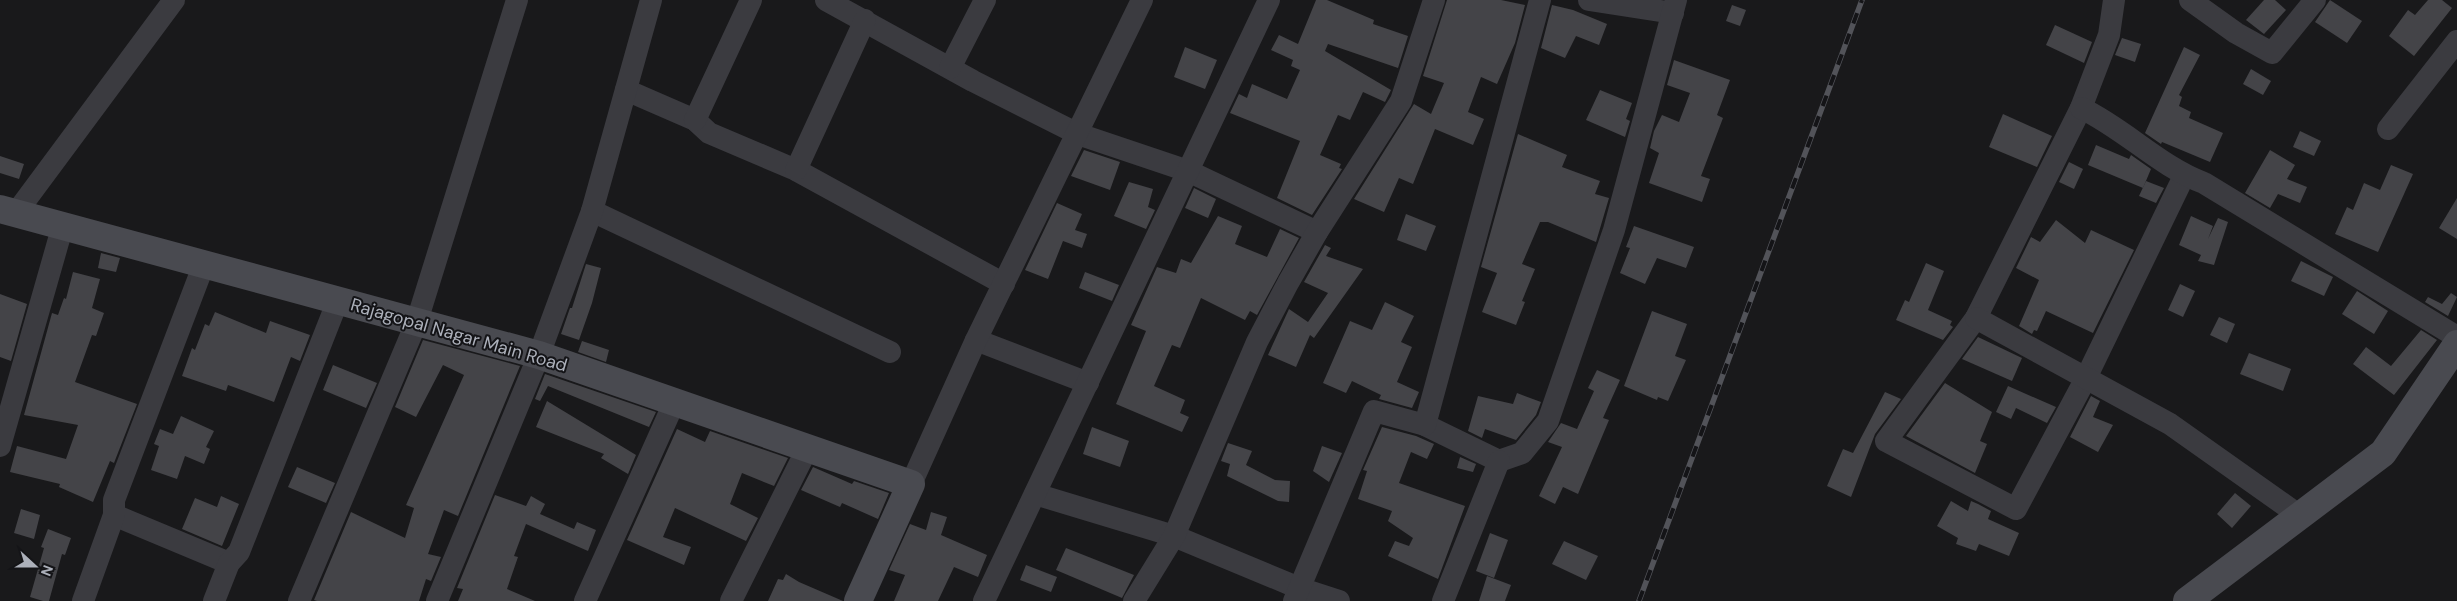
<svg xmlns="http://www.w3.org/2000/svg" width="2457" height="601" font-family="'DM Sans',sans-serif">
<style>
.building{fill:#444448}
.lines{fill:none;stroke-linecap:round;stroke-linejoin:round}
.street{stroke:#3b3b40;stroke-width:22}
.secondary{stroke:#494a50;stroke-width:28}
.rail-casing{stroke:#525359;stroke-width:5.5}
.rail{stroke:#141417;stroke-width:4;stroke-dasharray:11;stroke-linecap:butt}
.labels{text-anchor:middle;stroke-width:4;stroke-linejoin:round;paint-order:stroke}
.street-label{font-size:18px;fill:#acb0ba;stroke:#141417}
</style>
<rect width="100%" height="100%" fill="#19191b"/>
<g class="building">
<path d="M 1316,0 L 1327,0 L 1374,20 L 1373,24 L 1408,36 L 1398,68 L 1328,44 L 1325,51 L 1391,90 L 1385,102 L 1363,92 L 1350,120 L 1338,115 L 1320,155 L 1341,164 L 1339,168 L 1342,169 L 1312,215 L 1277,198 L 1300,141 L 1230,113 L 1239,94 L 1247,98 L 1252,84 L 1287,99 L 1300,70 L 1291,66 L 1293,60 L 1271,50 L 1279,35 L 1298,44 Z"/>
<path d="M 1447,0 L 1501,0 L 1525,5 L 1515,43 L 1497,84 L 1481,77 L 1468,112 L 1484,119 L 1473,145 L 1435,129 L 1413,184 L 1399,178 L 1384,212 L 1354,199 L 1414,104 L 1431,114 L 1444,83 L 1423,76 Z"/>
<path d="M 2264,0 L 2275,0 L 2286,10 L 2264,34 L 2246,20 Z"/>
<path d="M 2330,0 L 2362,21 L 2347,43 L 2315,22 Z"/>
<path d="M 2428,0 L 2442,0 L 2452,8 L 2414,56 L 2389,36 L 2408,10 L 2415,15 Z"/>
<path d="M 1552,5 L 1573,10 L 1607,24 L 1599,45 L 1576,36 L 1565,58 L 1541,48 Z"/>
<path d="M 1732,5 L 1746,10 L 1740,26 L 1726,21 Z"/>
<path d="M 2055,25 L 2092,42 L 2084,63 L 2046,45 Z"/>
<path d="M 2122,38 L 2141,44 L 2135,62 L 2115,55 Z"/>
<path d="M 1185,47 L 1217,60 L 1205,89 L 1174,77 Z"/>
<path d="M 2184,47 L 2200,55 L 2179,95 L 2182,97 L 2179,106 L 2191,112 L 2189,118 L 2223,133 L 2210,162 L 2162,142 L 2161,144 L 2145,133 Z"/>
<path d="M 1674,60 L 1730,80 L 1717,115 L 1723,118 L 1701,176 L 1710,179 L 1702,202 L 1649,183 L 1659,153 L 1650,148 L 1654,131 L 1662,115 L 1679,122 L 1690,93 L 1667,85 Z"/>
<path d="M 2251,69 L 2271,81 L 2263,95 L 2243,84 Z"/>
<path d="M 1600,90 L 1632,103 L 1626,119 L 1630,121 L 1625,137 L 1586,120 Z"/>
<path d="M 2003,114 L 2052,136 L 2037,167 L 1989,147 Z"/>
<path d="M 2300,131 L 2321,141 L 2314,156 L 2293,147 Z"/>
<path d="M 1518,134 L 1567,155 L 1562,167 L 1600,181 L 1595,194 L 1609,198 L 1596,242 L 1548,222 L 1540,222 L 1522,264 L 1535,269 L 1522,301 L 1525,302 L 1516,325 L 1482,312 L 1497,273 L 1481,267 Z"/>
<path d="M 2096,145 L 2129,159 L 2131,155 L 2151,169 L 2143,188 L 2088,165 Z"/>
<path d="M 1084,150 L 1120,162 L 1110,190 L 1071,176 Z"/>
<path d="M 2270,150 L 2295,165 L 2287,179 L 2307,187 L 2300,203 L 2278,194 L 2270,208 L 2245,193 Z"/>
<path d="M 0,156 L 24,164 L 19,179 L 0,173 Z"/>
<path d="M 2069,162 L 2083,169 L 2074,189 L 2059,182 Z"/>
<path d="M 2391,165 L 2413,174 L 2378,252 L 2335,234 L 2347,207 L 2353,210 L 2364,183 L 2380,190 Z"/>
<path d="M 2146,181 L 2164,188 L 2156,203 L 2139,196 Z"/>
<path d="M 1129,182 L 1153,189 L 1148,207 L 1155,210 L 1146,229 L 1114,216 Z"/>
<path d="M 1194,188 L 1216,199 L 1208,218 L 1185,208 Z"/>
<path d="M 2457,198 L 2457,239 L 2439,228 Z"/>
<path d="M 1057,203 L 1082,214 L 1075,230 L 1087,234 L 1082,248 L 1063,241 L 1048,279 L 1025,270 Z"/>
<path d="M 1406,214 L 1436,226 L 1426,251 L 1397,240 Z"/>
<path d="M 1218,216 L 1242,226 L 1235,244 L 1267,257 L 1280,229 L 1299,238 L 1257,315 L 1250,311 L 1245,320 L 1201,298 L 1180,348 L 1172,345 L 1154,386 L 1185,400 L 1180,413 L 1189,417 L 1182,432 L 1116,404 L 1146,331 L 1131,325 L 1157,267 L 1176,273 L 1181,259 L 1191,263 Z"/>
<path d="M 2191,216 L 2213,226 L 2208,239 L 2218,218 L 2228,222 L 2214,265 L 2198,261 L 2201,255 L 2179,245 Z"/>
<path d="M 2056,220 L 2085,243 L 2091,230 L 2134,250 L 2093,333 L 2046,311 L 2037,331 L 2034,330 L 2032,334 L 2019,326 L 2039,280 L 2016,268 L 2031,237 L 2040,242 Z"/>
<path d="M 1634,226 L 1694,247 L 1686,268 L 1657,258 L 1645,284 L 1620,273 L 1630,248 L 1626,247 Z"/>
<path d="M 1325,245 L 1331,248 L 1326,256 L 1363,269 L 1314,338 L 1310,335 L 1296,367 L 1268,355 L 1289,309 L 1308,322 L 1328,293 L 1304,282 Z"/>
<path d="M 101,253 L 120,258 L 116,272 L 98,268 Z"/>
<path d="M 2301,261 L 2333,277 L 2324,296 L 2291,281 Z"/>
<path d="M 1926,263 L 1944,271 L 1928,310 L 1952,321 L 1950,325 L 1953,327 L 1943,340 L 1896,320 L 1905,300 L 1909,302 Z"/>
<path d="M 586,264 L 601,268 L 592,303 L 579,340 L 561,334 L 570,308 L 572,308 Z"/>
<path d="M 73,272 L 100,279 L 92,308 L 104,313 L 96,336 L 92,335 L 75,382 L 137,404 L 114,463 L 110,461 L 93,502 L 59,487 L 60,484 L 10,472 L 17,446 L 66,459 L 78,425 L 24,415 L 52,313 L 58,315 L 64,298 L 66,299 Z"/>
<path d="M 1085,272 L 1119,285 L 1112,301 L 1079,288 Z"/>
<path d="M 2180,284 L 2195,291 L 2183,317 L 2168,310 Z"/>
<path d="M 2357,291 L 2388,311 L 2374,334 L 2342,314 Z"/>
<path d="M 2451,293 L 2457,297 L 2448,316 L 2425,302 L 2428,297 L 2442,304 Z"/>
<path d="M 0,294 L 27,304 L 11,361 L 0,357 Z"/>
<path d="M 1385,302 L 1414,316 L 1401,342 L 1412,347 L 1397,382 L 1419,392 L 1412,408 L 1379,399 L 1381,395 L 1352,381 L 1346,393 L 1323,383 L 1350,321 L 1372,330 Z"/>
<path d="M 1652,311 L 1687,324 L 1675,356 L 1686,360 L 1668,401 L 1658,397 L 1657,400 L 1624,386 Z"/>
<path d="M 215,312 L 266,333 L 270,321 L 310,335 L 300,361 L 291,357 L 274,402 L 228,385 L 226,391 L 182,376 L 192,348 L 195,350 L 205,324 L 209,326 Z"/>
<path d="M 2219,317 L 2235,324 L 2227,343 L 2210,335 Z"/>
<path d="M 2421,330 L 2437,340 L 2394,395 L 2353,364 L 2366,347 L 2391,366 Z"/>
<path d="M 1978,337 L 2022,358 L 2012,381 L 1962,359 Z"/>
<path d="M 423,340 L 520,366 L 458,516 L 444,510 L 428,554 L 441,557 L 431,581 L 426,579 L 419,601 L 317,601 L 314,600 L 351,512 L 405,538 L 414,508 L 406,505 L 464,375 L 443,365 L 416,417 L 395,407 Z"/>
<path d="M 582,341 L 609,350 L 606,362 L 578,352 Z"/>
<path d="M 2249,353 L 2291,369 L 2283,391 L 2240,374 Z"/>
<path d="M 333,365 L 377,383 L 366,408 L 323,390 Z"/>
<path d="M 1597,370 L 1620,380 L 1603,418 L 1609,420 L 1578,494 L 1563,487 L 1555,504 L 1539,496 L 1562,447 L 1548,442 L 1561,423 L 1577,429 L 1594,391 L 1588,388 Z"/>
<path d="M 545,374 L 656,412 L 649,427 L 548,386 L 540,401 L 535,399 Z"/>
<path d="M 1945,383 L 1992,412 L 1980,441 L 1987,444 L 1975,473 L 1906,436 Z"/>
<path d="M 2008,386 L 2056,407 L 2047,423 L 2016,408 L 2011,419 L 1996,412 Z"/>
<path d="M 1885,392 L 1901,399 L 1875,434 L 1851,497 L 1827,486 L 1843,449 L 1853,453 Z"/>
<path d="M 1517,393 L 1541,402 L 1536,415 L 1516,440 L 1485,429 L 1482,438 L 1468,431 L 1478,396 L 1513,404 Z"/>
<path d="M 2091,396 L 2100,401 L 2093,417 L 2113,425 L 2098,452 L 2070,437 Z"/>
<path d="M 547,401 L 636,455 L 628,474 L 601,458 L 604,454 L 536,427 Z"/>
<path d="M 181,416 L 214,431 L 206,447 L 210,449 L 204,464 L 185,456 L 177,479 L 151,470 L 159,446 L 154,444 L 160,429 L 173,434 Z"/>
<path d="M 1092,427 L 1129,441 L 1120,467 L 1083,454 Z"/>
<path d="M 1382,427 L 1416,436 L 1434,444 L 1427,459 L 1411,452 L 1399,483 L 1465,506 L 1438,579 L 1388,556 L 1395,541 L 1409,546 L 1413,538 L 1388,521 L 1392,511 L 1358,499 L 1367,471 L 1363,470 Z"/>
<path d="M 677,429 L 705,442 L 710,431 L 788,458 L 774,486 L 742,473 L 730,504 L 758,518 L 746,541 L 675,508 L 663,537 L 691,547 L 684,565 L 627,540 Z"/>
<path d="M 1228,443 L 1252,451 L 1246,465 L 1275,480 L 1290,481 L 1289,502 L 1278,501 L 1227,476 L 1230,464 L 1221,461 Z"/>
<path d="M 1322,446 L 1342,453 L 1329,482 L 1313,471 Z"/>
<path d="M 1460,457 L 1476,464 L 1473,472 L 1457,468 Z"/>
<path d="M 297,467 L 335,483 L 326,503 L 288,487 Z"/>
<path d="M 813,467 L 852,484 L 854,481 L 889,493 L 878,519 L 842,503 L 840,507 L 801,490 Z"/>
<path d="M 2235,493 L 2251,506 L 2232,528 L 2217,514 Z"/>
<path d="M 495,495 L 526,506 L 531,496 L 545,504 L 540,514 L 574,529 L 577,522 L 596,530 L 588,551 L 526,524 L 514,556 L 518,557 L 507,589 L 535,601 L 458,601 L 463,589 L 457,588 Z"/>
<path d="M 221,496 L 239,504 L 222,546 L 182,529 L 195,498 L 217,507 Z"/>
<path d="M 1951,501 L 1968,511 L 1971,501 L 1978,504 L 1991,511 L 1988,519 L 2019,533 L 2009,556 L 1979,544 L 1976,551 L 1956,544 L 1958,538 L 1937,526 Z"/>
<path d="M 21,509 L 40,515 L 34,539 L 14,533 Z"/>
<path d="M 931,512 L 947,517 L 941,535 L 987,555 L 978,577 L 954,567 L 938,601 L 894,601 L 905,575 L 889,570 L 910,524 L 926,530 Z"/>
<path d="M 48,529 L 71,538 L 65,555 L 62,554 L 49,601 L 43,601 L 30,597 L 44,548 L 41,547 Z"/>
<path d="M 1490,533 L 1508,540 L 1494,578 L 1476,571 Z"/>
<path d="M 1564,541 L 1598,556 L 1586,580 L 1552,564 Z"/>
<path d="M 1066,548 L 1134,575 L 1122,598 L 1056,570 Z"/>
<path d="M 1026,565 L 1057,577 L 1051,592 L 1020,580 Z"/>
<path d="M 786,574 L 799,582 L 843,601 L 768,601 L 778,579 L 783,580 Z"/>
<path d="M 1487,576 L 1511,585 L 1505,601 L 1479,601 Z"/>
</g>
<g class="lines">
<g class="street">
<path d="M 826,0 L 973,81 L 1078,134 L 1188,171 L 1317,232"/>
<path d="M 1589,0 L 1673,13"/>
<path d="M 2114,0 L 2109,35 L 2081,108 L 1976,318 L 1886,441 L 2016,509 L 2086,378 L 2184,176"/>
<path d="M 2190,0 L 2236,33 L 2272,53 L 2315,0"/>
<path d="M 950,68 L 985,0"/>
<path d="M 626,90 L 695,120 L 709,133 L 796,170 L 1004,284"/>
<path d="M 2081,108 C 2125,129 2159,166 2204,183 L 2457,337"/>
<path d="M 695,120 L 751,0"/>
<path d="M 2388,129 L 2457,41"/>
<path d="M 796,170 L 865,20"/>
<path d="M 592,211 L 890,352"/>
<path d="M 16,213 L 174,0"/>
<path d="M 1976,318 L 2170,424 L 2300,516"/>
<path d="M 976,340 L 1088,383"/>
<path d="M 1425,425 L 1499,461 L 1522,453 L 1548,421 L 1614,230 L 1676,0"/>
<path d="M 0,446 L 63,225"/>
<path d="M 911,484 L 976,340 L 1142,0"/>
<path d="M 1035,494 L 1174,536 L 1299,588 L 1339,601"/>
<path d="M 114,515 L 229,563"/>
<path d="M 83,601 L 114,515 L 114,500 L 204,264"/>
<path d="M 214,601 L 229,563 L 239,552 L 338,300"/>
<path d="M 299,601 L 417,321 L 517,0"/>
<path d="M 437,601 L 539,355 L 592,211 L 651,0"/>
<path d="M 585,601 L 674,403"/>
<path d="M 731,601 L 807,449"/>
<path d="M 984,601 L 1269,0"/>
<path d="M 1134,601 L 1174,536 L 1257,342 L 1288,283 L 1317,232 L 1401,101 L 1434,0"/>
<path d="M 1294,601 L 1374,411 L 1425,425 L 1540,0"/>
<path d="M 1443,601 L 1499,461"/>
</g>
<g class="secondary">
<path d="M 0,209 L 539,355 L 911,484 L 858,601"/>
<path d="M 2187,601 L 2383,453 L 2457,344"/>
</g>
<defs>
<path id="rail" d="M 1639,601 L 1862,0"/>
</defs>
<use href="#rail" class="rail-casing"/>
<use href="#rail" class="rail"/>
</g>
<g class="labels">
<g class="street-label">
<text transform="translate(459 335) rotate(16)" y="6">Rajagopal Nagar Main Road</text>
</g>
</g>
<g transform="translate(35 566) rotate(111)" stroke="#141417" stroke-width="4" paint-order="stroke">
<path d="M0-4L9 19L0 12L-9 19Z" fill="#acb0ba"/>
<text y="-8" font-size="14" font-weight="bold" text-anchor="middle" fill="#acb0ba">N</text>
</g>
</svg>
